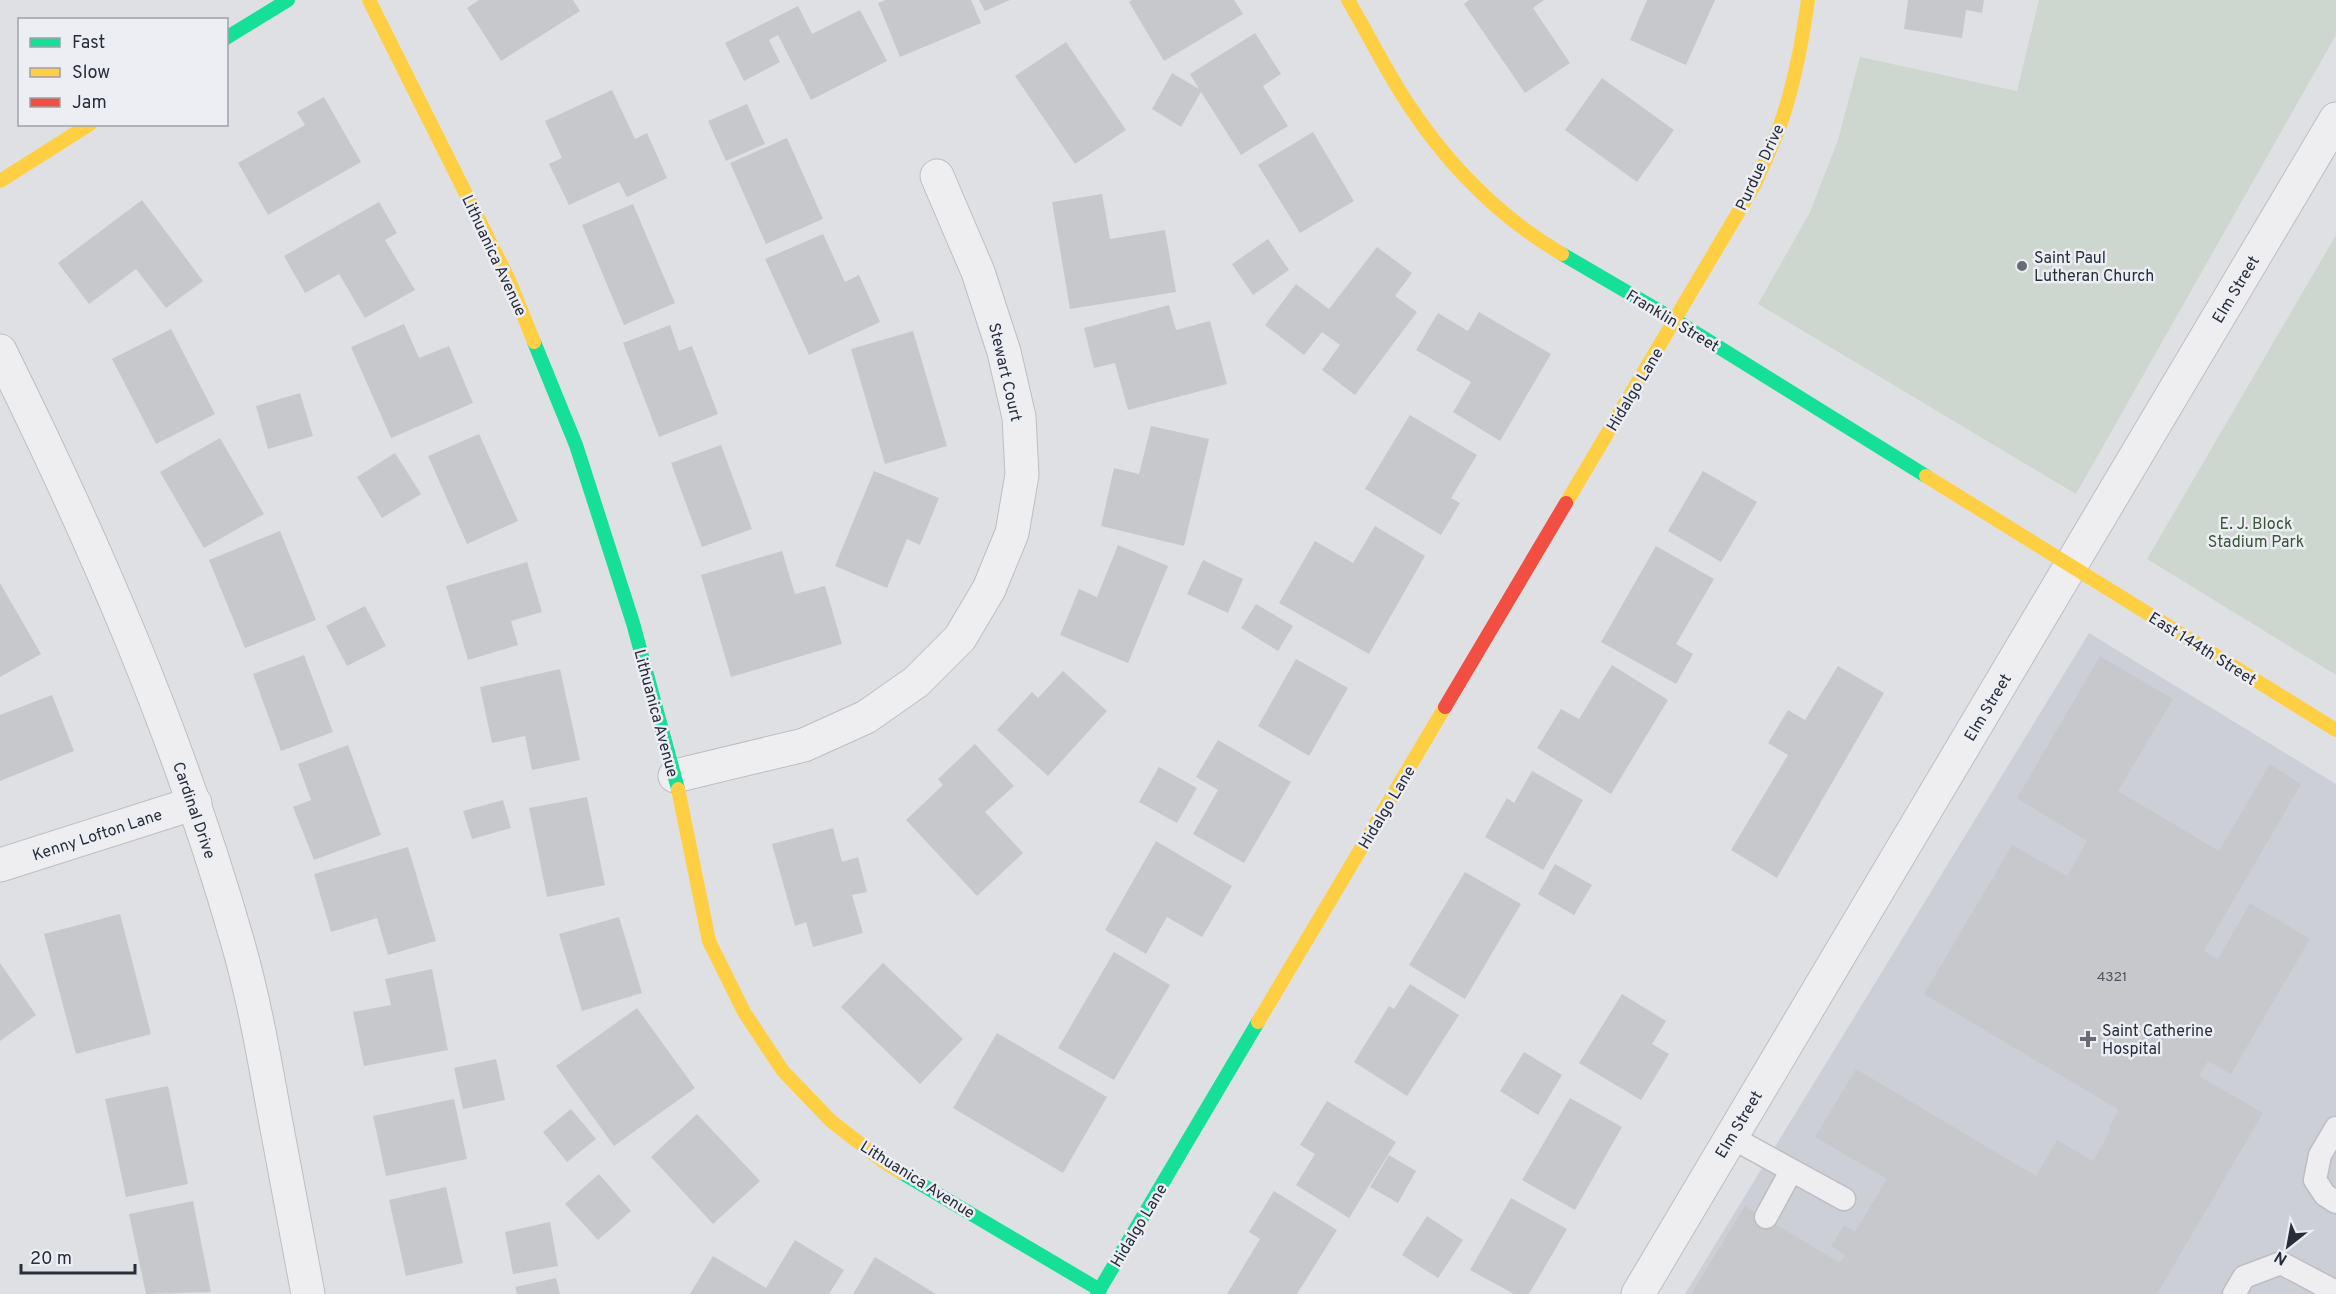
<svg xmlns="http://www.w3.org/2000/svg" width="2336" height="1294" font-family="Overpass,sans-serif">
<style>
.built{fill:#cdcfd7}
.green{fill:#ced7cf}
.building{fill:#c7c8cc}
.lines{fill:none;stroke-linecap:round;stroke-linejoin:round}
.lane-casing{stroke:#bdbec2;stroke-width:25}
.street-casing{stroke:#bdbec2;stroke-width:35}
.lane{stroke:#eeeef0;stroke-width:22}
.street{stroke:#eeeef0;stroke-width:33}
.fast{stroke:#16e098;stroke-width:14}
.slow{stroke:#ffcf43;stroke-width:14}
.jam{stroke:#f24e42;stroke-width:14}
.poi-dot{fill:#676c76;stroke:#eceef4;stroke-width:2}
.labels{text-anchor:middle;stroke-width:5;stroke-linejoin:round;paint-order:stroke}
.number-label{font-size:14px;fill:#505460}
.street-label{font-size:16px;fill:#272d3b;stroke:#eceef4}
.poi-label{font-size:16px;fill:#272d3b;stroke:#eceef4;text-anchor:start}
.park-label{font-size:16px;fill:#385636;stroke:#eceef4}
</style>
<rect width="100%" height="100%" fill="#dfe0e4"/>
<path class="built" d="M 2089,633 L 2336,784 L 2336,1294 L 1685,1294 Z"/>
<g class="green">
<path d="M 2039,0 L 2336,0 L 2336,35 L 2076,494 L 1758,304 L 1810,212 L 1838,140 L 1860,57 L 2017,91 Z"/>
<path d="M 2336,235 L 2336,675 L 2147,559 Z"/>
</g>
<g class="building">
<path d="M 479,0 L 573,0 L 580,11 L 501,61 L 467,8 Z"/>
<path d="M 886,0 L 971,0 L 981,23 L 900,57 L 878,3 Z"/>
<path d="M 979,0 L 1010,0 L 985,11 Z"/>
<path d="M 1132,0 L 1234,0 L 1243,14 L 1164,61 L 1129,2 Z"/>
<path d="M 1469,0 L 1544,0 L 1533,8 L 1570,63 L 1525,93 L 1464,4 Z"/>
<path d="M 1647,0 L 1715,0 L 1686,65 L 1630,40 Z"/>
<path d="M 1908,0 L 1984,0 L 1982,13 L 1966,10 L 1962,38 L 1904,29 Z"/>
<path d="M 798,6 L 812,34 L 860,10 L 887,61 L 811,100 L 778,35 L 769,40 L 780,62 L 744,81 L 725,43 Z"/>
<path d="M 1255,33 L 1281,74 L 1263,86 L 1288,126 L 1241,155 L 1201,92 L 1181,127 L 1152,109 L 1172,73 L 1199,89 L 1190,74 Z"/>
<path d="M 1066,42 L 1126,130 L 1075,164 L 1015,76 Z"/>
<path d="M 1602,78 L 1674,130 L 1637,182 L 1565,130 Z"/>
<path d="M 612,90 L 635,139 L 647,133 L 667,178 L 627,197 L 619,182 L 569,205 L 549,164 L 562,158 L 545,121 Z"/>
<path d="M 324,97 L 361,162 L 268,215 L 238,163 L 305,125 L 297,112 Z"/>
<path d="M 747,104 L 765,144 L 726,161 L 708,121 Z"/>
<path d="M 1313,132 L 1354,201 L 1300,233 L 1258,165 Z"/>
<path d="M 787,138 L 823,219 L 766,244 L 730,163 Z"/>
<path d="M 1102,194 L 1110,239 L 1165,230 L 1176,292 L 1070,309 L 1052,202 Z"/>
<path d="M 142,200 L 203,281 L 166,308 L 136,269 L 89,304 L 58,263 Z"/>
<path d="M 379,202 L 397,233 L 385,240 L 415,290 L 365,318 L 339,274 L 305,293 L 284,256 Z"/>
<path d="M 633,204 L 675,303 L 624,325 L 582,225 Z"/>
<path d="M 823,234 L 845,282 L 859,275 L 880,322 L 809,355 L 765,259 Z"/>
<path d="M 1268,239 L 1289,270 L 1253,295 L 1232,264 Z"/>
<path d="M 1377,247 L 1412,273 L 1395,296 L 1417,312 L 1355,395 L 1322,370 L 1340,345 L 1322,332 L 1304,355 L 1265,325 L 1296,284 L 1329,309 Z"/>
<path d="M 1169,305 L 1176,330 L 1210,321 L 1227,384 L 1128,410 L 1115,363 L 1094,368 L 1084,328 Z"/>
<path d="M 1479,312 L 1551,354 L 1500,441 L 1453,412 L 1471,382 L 1416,350 L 1438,313 L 1468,331 Z"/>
<path d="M 404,324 L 419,358 L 449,346 L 473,403 L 391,438 L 351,347 Z"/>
<path d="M 670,325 L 679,351 L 692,346 L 718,414 L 659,437 L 623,343 Z"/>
<path d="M 171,329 L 215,414 L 156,444 L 112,359 Z"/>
<path d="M 913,331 L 947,446 L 885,464 L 851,349 Z"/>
<path d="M 300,393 L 313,436 L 268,449 L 256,406 Z"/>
<path d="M 1410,415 L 1477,455 L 1451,498 L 1460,503 L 1441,535 L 1365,489 Z"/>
<path d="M 1151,426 L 1209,439 L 1184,546 L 1101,526 L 1114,468 L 1139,474 Z"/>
<path d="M 479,434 L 518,521 L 467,544 L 428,456 Z"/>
<path d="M 220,438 L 264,514 L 204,548 L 160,472 Z"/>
<path d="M 721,445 L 752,529 L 702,547 L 671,463 Z"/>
<path d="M 395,453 L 421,494 L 382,518 L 357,477 Z"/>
<path d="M 874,471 L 939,498 L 920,545 L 907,539 L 887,588 L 835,566 Z"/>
<path d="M 1703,471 L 1757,502 L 1721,562 L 1668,531 Z"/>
<path d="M 1375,526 L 1425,556 L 1369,654 L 1279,603 L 1315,541 L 1353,563 Z"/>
<path d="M 280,531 L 316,620 L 245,648 L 209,560 Z"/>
<path d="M 1118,545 L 1168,566 L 1128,663 L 1060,635 L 1079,589 L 1097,597 Z"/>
<path d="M 1656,546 L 1714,579 L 1676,644 L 1693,654 L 1676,684 L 1601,642 Z"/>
<path d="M 782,551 L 795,594 L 825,586 L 842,644 L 731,677 L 701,575 Z"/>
<path d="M 1203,560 L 1243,579 L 1228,613 L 1187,594 Z"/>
<path d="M 527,562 L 542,612 L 511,621 L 518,645 L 468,660 L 446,586 Z"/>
<path d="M 0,583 L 41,654 L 0,677 Z"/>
<path d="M 1256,604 L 1293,626 L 1278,651 L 1241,628 Z"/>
<path d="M 365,606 L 386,646 L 347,666 L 326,626 Z"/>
<path d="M 304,655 L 333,732 L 281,751 L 253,674 Z"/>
<path d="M 2100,656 L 2173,699 L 2118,791 L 2219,851 L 2270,764 L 2301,784 L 2204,951 L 2218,959 L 2250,903 L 2310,939 L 2231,1074 L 2208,1061 L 2199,1076 L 2263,1113 L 2157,1294 L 1691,1294 L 1745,1206 L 1840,1263 L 1845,1255 L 1831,1246 L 1844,1225 L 1855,1232 L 1887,1179 L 1815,1137 L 1856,1069 L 2036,1176 L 2057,1140 L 2093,1161 L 2110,1131 L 2109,1127 L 2119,1110 L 1924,994 L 2012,845 L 2067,876 L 2087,841 L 2017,798 Z"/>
<path d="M 1296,659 L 1348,688 L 1309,756 L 1258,726 Z"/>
<path d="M 1612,665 L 1668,700 L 1611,794 L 1537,748 L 1561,709 L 1579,719 Z"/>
<path d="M 1838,666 L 1884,693 L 1777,878 L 1731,850 L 1788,755 L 1768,743 L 1788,710 L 1805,720 Z"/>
<path d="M 560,669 L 580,760 L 532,770 L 525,736 L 492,743 L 480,687 Z"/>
<path d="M 1063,671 L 1107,711 L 1048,776 L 997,730 L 1032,692 L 1038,698 Z"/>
<path d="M 52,695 L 74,751 L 0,781 L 0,715 Z"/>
<path d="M 1218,740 L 1291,782 L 1244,863 L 1193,834 L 1218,790 L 1196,777 Z"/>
<path d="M 975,744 L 1014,786 L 985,812 L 1023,853 L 977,896 L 906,820 L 943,785 L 938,779 Z"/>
<path d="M 348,745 L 381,835 L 314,860 L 293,807 L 311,800 L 298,764 Z"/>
<path d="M 1159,767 L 1197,788 L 1177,823 L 1139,802 Z"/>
<path d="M 1532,771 L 1583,800 L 1543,870 L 1485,837 L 1507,798 L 1514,803 Z"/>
<path d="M 587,797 L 605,885 L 547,897 L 529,808 Z"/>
<path d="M 503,800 L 511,828 L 472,839 L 463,811 Z"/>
<path d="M 833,828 L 842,862 L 858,857 L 867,892 L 852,895 L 863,933 L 813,947 L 806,922 L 795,926 L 772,844 Z"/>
<path d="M 1156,841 L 1232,886 L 1202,937 L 1167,917 L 1146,954 L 1105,930 Z"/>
<path d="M 408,847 L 436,941 L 388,955 L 377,918 L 331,932 L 314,874 Z"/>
<path d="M 1555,864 L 1592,885 L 1574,915 L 1538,894 Z"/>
<path d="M 1465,872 L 1521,904 L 1465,999 L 1409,965 Z"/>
<path d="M 120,914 L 151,1034 L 76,1054 L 44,934 Z"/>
<path d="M 619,917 L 642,993 L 582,1011 L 559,934 Z"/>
<path d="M 1114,952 L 1170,985 L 1114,1080 L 1058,1048 Z"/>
<path d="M 0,963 L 36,1015 L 0,1041 Z"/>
<path d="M 883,963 L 963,1039 L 920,1084 L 841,1007 Z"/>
<path d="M 432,969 L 448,1050 L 364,1066 L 353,1012 L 391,1005 L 385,979 Z"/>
<path d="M 1410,984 L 1459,1015 L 1407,1096 L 1354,1062 L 1389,1006 L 1394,1009 Z"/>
<path d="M 1622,994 L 1666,1021 L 1652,1044 L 1669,1054 L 1641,1100 L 1579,1063 Z"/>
<path d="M 637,1008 L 695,1088 L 614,1146 L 556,1066 Z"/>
<path d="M 997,1033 L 1107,1097 L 1063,1173 L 953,1108 Z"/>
<path d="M 1524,1052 L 1562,1075 L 1538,1115 L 1500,1091 Z"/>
<path d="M 496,1059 L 505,1100 L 463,1109 L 454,1068 Z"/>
<path d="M 168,1086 L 188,1184 L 126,1197 L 105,1099 Z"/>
<path d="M 1570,1098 L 1622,1127 L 1575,1210 L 1522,1180 Z"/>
<path d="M 454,1099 L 467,1159 L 386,1176 L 373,1116 Z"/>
<path d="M 1327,1101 L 1396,1142 L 1349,1218 L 1296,1185 L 1315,1154 L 1300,1145 Z"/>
<path d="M 571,1109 L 596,1139 L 567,1162 L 543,1132 Z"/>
<path d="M 697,1114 L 760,1181 L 713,1224 L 651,1157 Z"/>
<path d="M 1389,1155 L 1416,1171 L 1398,1203 L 1370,1187 Z"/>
<path d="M 599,1174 L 631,1211 L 598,1240 L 565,1204 Z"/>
<path d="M 446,1187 L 463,1263 L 406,1276 L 389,1200 Z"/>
<path d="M 1274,1191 L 1337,1230 L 1297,1294 L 1227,1294 L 1260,1239 L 1249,1232 Z"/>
<path d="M 1511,1198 L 1567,1229 L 1529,1294 L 1514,1294 L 1470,1270 Z"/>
<path d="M 193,1201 L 211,1292 L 146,1294 L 129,1214 Z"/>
<path d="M 1427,1216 L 1463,1240 L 1438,1278 L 1402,1255 Z"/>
<path d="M 550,1222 L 558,1266 L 513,1274 L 505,1232 Z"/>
<path d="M 795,1240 L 844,1270 L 829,1294 L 690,1294 L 713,1256 L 766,1288 Z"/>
<path d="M 875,1257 L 936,1294 L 853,1294 Z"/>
<path d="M 556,1278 L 560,1294 L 517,1294 L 515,1287 Z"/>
</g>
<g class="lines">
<defs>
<g id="lane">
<path d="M 2336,1128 L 2320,1155 L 2315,1180 L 2325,1195 L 2336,1202"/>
<path d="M 1731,1137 L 1844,1199"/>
<path d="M 1766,1217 L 1791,1171"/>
<path d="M 2234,1294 L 2244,1277 L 2281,1263 L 2336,1292"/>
</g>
<g id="street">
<path d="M 0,351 C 94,541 179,737 237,940 C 253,995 263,1051 273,1107 C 285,1169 296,1232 308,1294"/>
<path d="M 675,776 L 804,745 L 866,717 L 916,682 L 960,638 L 989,589 L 1012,533 L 1022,475 L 1019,417 L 1004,352 L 978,272 L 937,176"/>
<path d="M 0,865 L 195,803"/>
<path d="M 1638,1294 L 2336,119"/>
</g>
</defs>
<use href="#lane" class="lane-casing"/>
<use href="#street" class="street-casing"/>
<use href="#lane" class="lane"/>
<use href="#street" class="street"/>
<g class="fast">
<path d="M 226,38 L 288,0"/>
<path d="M 1562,254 L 1675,320 L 1926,476"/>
<path d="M 534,342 L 576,445 L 633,623 L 678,789"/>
<path d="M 902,1173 L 1100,1290"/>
<path d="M 1097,1294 L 1258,1022"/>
</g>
<g class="slow">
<path d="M 369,0 L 509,280 L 534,342"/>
<path d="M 1348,0 C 1368,34 1386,71 1408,104 C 1448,165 1499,217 1562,254"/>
<path d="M 0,181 L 90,124"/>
<path d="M 1926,476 L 2336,730"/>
<path d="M 1566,503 L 1755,184 C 1763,165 1772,147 1779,128 C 1794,87 1802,43 1808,0"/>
<path d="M 678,789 L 709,941 L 744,1012 L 783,1071 L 831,1121 L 884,1162 L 902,1173"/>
<path d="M 1258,1022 L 1445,707"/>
</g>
<path class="jam" d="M 1445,707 L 1566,503"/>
</g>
<g class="poi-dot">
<circle cx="2022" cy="266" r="6"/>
<path d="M2085 1030h6v6h6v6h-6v6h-6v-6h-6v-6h6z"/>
</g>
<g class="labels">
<g class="number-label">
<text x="2112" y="981">4321</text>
</g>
<g class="street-label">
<text transform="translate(1759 167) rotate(-65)" y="6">Purdue Drive</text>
<text transform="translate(495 255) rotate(65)" y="6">Lithuanica Avenue</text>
<text transform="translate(2235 289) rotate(-59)" y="6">Elm Street</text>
<text transform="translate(1673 320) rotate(31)" y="6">Franklin Street</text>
<text transform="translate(1006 372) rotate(77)" y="6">Stewart Court</text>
<text transform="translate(1634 389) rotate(-59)" y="6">Hidalgo Lane</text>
<text transform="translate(2203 648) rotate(32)" y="6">East 144th Street</text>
<text transform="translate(1987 707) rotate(-59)" y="6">Elm Street</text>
<text transform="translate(657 713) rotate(75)" y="6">Lithuanica Avenue</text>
<text transform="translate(1386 807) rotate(-59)" y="6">Hidalgo Lane</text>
<text transform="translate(195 810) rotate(71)" y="6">Cardinal Drive</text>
<text transform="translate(97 834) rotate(-18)" y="6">Kenny Lofton Lane</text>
<text transform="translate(1738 1124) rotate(-59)" y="6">Elm Street</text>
<text transform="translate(918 1179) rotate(32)" y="6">Lithuanica Avenue</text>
<text transform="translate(1138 1225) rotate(-59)" y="6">Hidalgo Lane</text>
</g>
<g class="poi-label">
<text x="2034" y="263">Saint Paul<tspan x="2034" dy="18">Lutheran Church</tspan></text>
<text x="2102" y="1036">Saint Catherine<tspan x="2102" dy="18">Hospital</tspan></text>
</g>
<g class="park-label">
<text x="2256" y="529">E. J. Block<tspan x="2256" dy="18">Stadium Park</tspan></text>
</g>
</g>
<rect x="18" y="18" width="210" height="108" fill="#eceef4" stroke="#9da1aa" stroke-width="1.5"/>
<rect x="30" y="38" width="30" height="9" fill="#16e098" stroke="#9da1aa" stroke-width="1.5"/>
<text x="72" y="48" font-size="18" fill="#272d3b">Fast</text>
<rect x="30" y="68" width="30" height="9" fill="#ffcf43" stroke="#9da1aa" stroke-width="1.5"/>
<text x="72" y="78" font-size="18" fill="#272d3b">Slow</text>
<rect x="30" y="98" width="30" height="9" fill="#f24e42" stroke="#9da1aa" stroke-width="1.5"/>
<text x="72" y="108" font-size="18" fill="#272d3b">Jam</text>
<g transform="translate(2288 1246) rotate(211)" stroke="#eceef4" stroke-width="4.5" paint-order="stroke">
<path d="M0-4.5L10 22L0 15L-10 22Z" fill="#272d3b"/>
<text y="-9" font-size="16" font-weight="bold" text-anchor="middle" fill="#272d3b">N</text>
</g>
<path d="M21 1264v9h114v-9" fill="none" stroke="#272d3b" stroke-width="3"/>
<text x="30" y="1264" font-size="18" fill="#272d3b" stroke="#eceef4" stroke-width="4.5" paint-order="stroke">20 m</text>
</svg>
